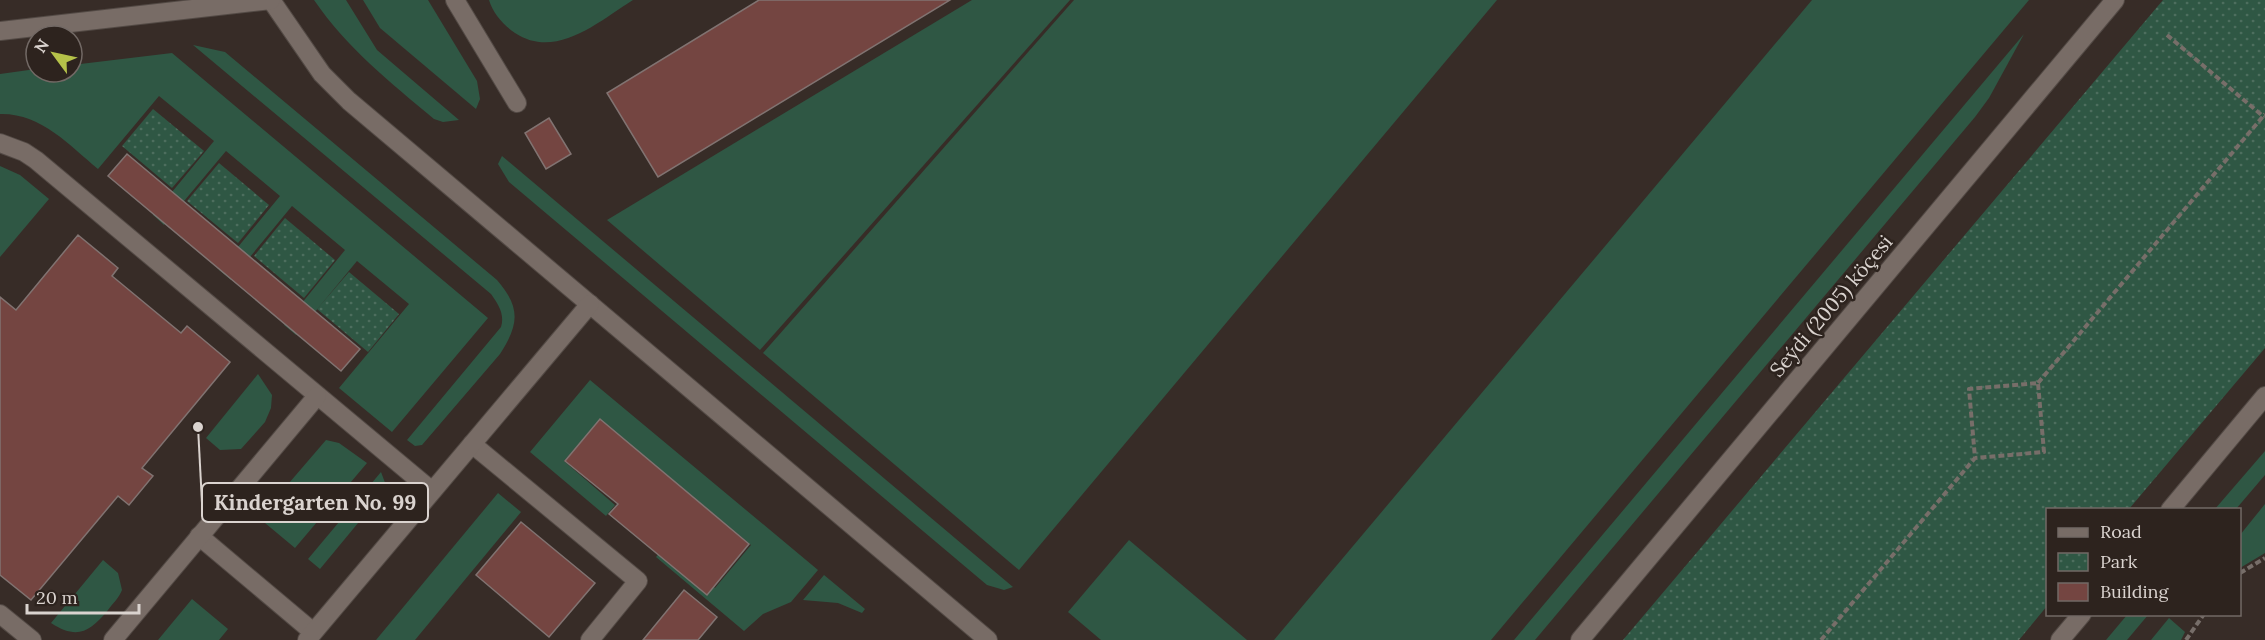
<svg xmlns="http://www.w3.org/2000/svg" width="2265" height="640" font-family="Lora,serif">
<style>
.grass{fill:#2f5744}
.park{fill:url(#park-dots)}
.building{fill:#744541;stroke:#817371;stroke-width:1.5}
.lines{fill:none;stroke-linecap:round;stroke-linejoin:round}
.minor-casing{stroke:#534a45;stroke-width:20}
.path{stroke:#776e69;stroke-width:4;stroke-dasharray:6 3;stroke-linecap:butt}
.minor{stroke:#786c66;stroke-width:18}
.labels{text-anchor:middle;stroke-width:5;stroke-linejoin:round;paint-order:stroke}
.street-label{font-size:20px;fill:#dad3cf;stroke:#2d231e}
.leader{fill:none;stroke:#dad3cf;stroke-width:2}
.callout-dot{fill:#dad3cf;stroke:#2d231e;stroke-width:2}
.callout{fill:#2d231e;stroke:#dad3cf;stroke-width:2}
.callout-label{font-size:21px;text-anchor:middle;font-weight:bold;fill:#dad3cf}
</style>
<defs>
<pattern id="park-dots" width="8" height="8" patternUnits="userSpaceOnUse" patternTransform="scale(1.5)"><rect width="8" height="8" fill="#2f5744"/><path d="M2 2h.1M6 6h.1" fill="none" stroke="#4d6e5e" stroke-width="1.8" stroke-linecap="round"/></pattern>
</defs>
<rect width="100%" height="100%" fill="#372c27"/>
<g class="grass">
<path d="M 314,0 L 346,0 L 377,50 L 459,120 L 443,122 L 434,119 C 390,82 347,48 314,0 Z"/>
<path d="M 363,0 L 428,0 L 477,81 L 480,99 L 476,109 L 380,28 Z"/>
<path d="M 489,0 L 633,0 C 598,22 556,60 515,33 C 503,25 493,13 489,0 Z"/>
<path d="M 972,0 L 1070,0 L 760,350 L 607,220 Z"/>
<path d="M 1074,0 L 1497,0 L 1019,570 L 763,353 Z"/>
<path d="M 1812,0 L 2029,0 L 1491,640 L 1274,640 Z"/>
<path d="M 2024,34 L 1989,98 L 1975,117 L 1535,640 L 1514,640 Z"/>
<path d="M 193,45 L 225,52 L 497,280 C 521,308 519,324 500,354 L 422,445 L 415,446 L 407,440 L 501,327 C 505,314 498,304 491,294 Z"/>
<path d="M 172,53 L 488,318 L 392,432 L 339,388 L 409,304 L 357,261 L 296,335 L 284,325 L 345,250 L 292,206 L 231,280 L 219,270 L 280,196 L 226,151 L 164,225 L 153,215 L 214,141 L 159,96 L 98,169 C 69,145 41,113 0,114 L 0,74 L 36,69 L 36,72 L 72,72 L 72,65 Z"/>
<path d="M 502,156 L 1013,587 L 1004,590 L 987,585 L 509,182 L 498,164 Z"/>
<path d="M 0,166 L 20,175 L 49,199 L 0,257 Z"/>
<path d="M 258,374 L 272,395 L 271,408 L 265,422 L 241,449 L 220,450 L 206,438 Z"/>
<path d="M 590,380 L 818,570 L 791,602 L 763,614 L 744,631 L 656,557 L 665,546 L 715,588 L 751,545 L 600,419 L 564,461 L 615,505 L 606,516 L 530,452 Z"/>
<path d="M 326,440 L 339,443 L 367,463 L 295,548 L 259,518 Z"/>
<path d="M 2265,451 L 2265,475 L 2236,509 L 2215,509 Z"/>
<path d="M 381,472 L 387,488 L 320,569 L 308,559 Z"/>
<path d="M 498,493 L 521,512 L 415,640 L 376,640 Z"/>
<path d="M 2265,504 L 2265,553 L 2240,568 L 2240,535 Z"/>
<path d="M 1129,540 L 1247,640 L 1101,640 L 1068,612 Z"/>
<path d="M 103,560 L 118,573 L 122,590 C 119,598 113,603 108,610 C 90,632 77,640 51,623 Z"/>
<path d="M 824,575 L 865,609 L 862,613 L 838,603 L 803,600 Z"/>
<path d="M 192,599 L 228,629 L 219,640 L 158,640 Z"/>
<path d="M 2127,615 L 2148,615 L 2127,640 L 2106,640 Z"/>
<path d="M 2169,618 L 2185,632 L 2181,640 L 2151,640 Z"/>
</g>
<g class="park">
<path d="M 2163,0 L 2265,0 L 2265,348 L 2129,509 L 2048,510 L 2047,606 L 2019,640 L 1623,640 Z"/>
<path d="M 153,109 L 204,151 L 172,188 L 122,146 Z"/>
<path d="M 219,163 L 269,205 L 238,243 L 187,201 Z"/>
<path d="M 285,218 L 335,260 L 304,298 L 254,256 Z"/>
<path d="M 349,272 L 399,314 L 368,352 L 317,309 Z"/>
</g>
<g class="building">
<path d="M 759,0 L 950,0 L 658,177 L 607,93 Z"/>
<path d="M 549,118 L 571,154 L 546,169 L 525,133 Z"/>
<path d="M 127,154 L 360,349 L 341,371 L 108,176 Z"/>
<path d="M 78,235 L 118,268 L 112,276 L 181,333 L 187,326 L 230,362 L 142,468 L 153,476 L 129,505 L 118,496 L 31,600 L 0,575 L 0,297 L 16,310 Z"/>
<path d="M 600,419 L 749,544 L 707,595 L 609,514 L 618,504 L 565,461 Z"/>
<path d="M 521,522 L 595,583 L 549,637 L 476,575 Z"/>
<path d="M 684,590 L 717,617 L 698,640 L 643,640 Z"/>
</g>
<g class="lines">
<defs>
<g id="minor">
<path d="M 271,0 L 322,74 L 349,101 L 988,640"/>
<path d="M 455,0 L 517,103"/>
<path d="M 0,31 L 271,0"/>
<path d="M 0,143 L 24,152 L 36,160 L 432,491"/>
<path d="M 472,444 L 638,581 L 590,640"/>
<path d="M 2170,510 L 2265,396"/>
<path d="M 199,536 L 313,632"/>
<path d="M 0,614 L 32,640"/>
<path d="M 113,640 L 317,396"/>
<path d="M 307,640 L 590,304"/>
<path d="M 1580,640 L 2115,0"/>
<path d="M 2060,640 L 2082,614"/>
</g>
</defs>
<use href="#minor" class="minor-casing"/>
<g class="path">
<path d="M 2167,35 L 2264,117"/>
<path d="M 2038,383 L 2265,114"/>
<path d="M 2240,573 L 2265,558"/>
<path d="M 1821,640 L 1975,458 L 1969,389 L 2038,383 L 2044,452 L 1975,458"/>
<path d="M 2186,640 L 2204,614"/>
</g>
<use href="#minor" class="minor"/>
</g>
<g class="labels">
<g class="street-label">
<text transform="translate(1831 306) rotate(-50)" y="7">Seýdi (2005) köçesi</text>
</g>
</g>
<path class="leader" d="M198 427L202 503"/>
<circle class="callout-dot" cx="198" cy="427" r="6"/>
<rect class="callout" x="202" y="483" width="226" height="39" rx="6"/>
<g class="callout-label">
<text x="315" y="510">Kindergarten No. 99</text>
</g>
<rect x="2046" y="508" width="195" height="108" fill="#2d231e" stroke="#726965" stroke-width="1.5"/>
<rect x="2058" y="528" width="30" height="9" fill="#786c66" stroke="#726965" stroke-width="1.5"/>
<text x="2100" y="538" font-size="18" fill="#dad3cf">Road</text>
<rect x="2058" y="553" width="30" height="18" fill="url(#park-dots)" stroke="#726965" stroke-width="1.5"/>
<text x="2100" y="568" font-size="18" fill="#dad3cf">Park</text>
<rect x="2058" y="583" width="30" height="18" fill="#744541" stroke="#726965" stroke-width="1.5"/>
<text x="2100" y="598" font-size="18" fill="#dad3cf">Building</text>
<g transform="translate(54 54) rotate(303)"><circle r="28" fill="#2d231e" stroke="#726965" stroke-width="1.5"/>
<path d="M0-4.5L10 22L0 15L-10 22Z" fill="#b5c249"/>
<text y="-9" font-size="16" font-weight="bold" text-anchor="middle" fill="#dad3cf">N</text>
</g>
<path d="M27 604v9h112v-9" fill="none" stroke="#dad3cf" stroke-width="3"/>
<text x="36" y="604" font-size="18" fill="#dad3cf" stroke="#2d231e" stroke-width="4.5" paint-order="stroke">20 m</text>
</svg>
